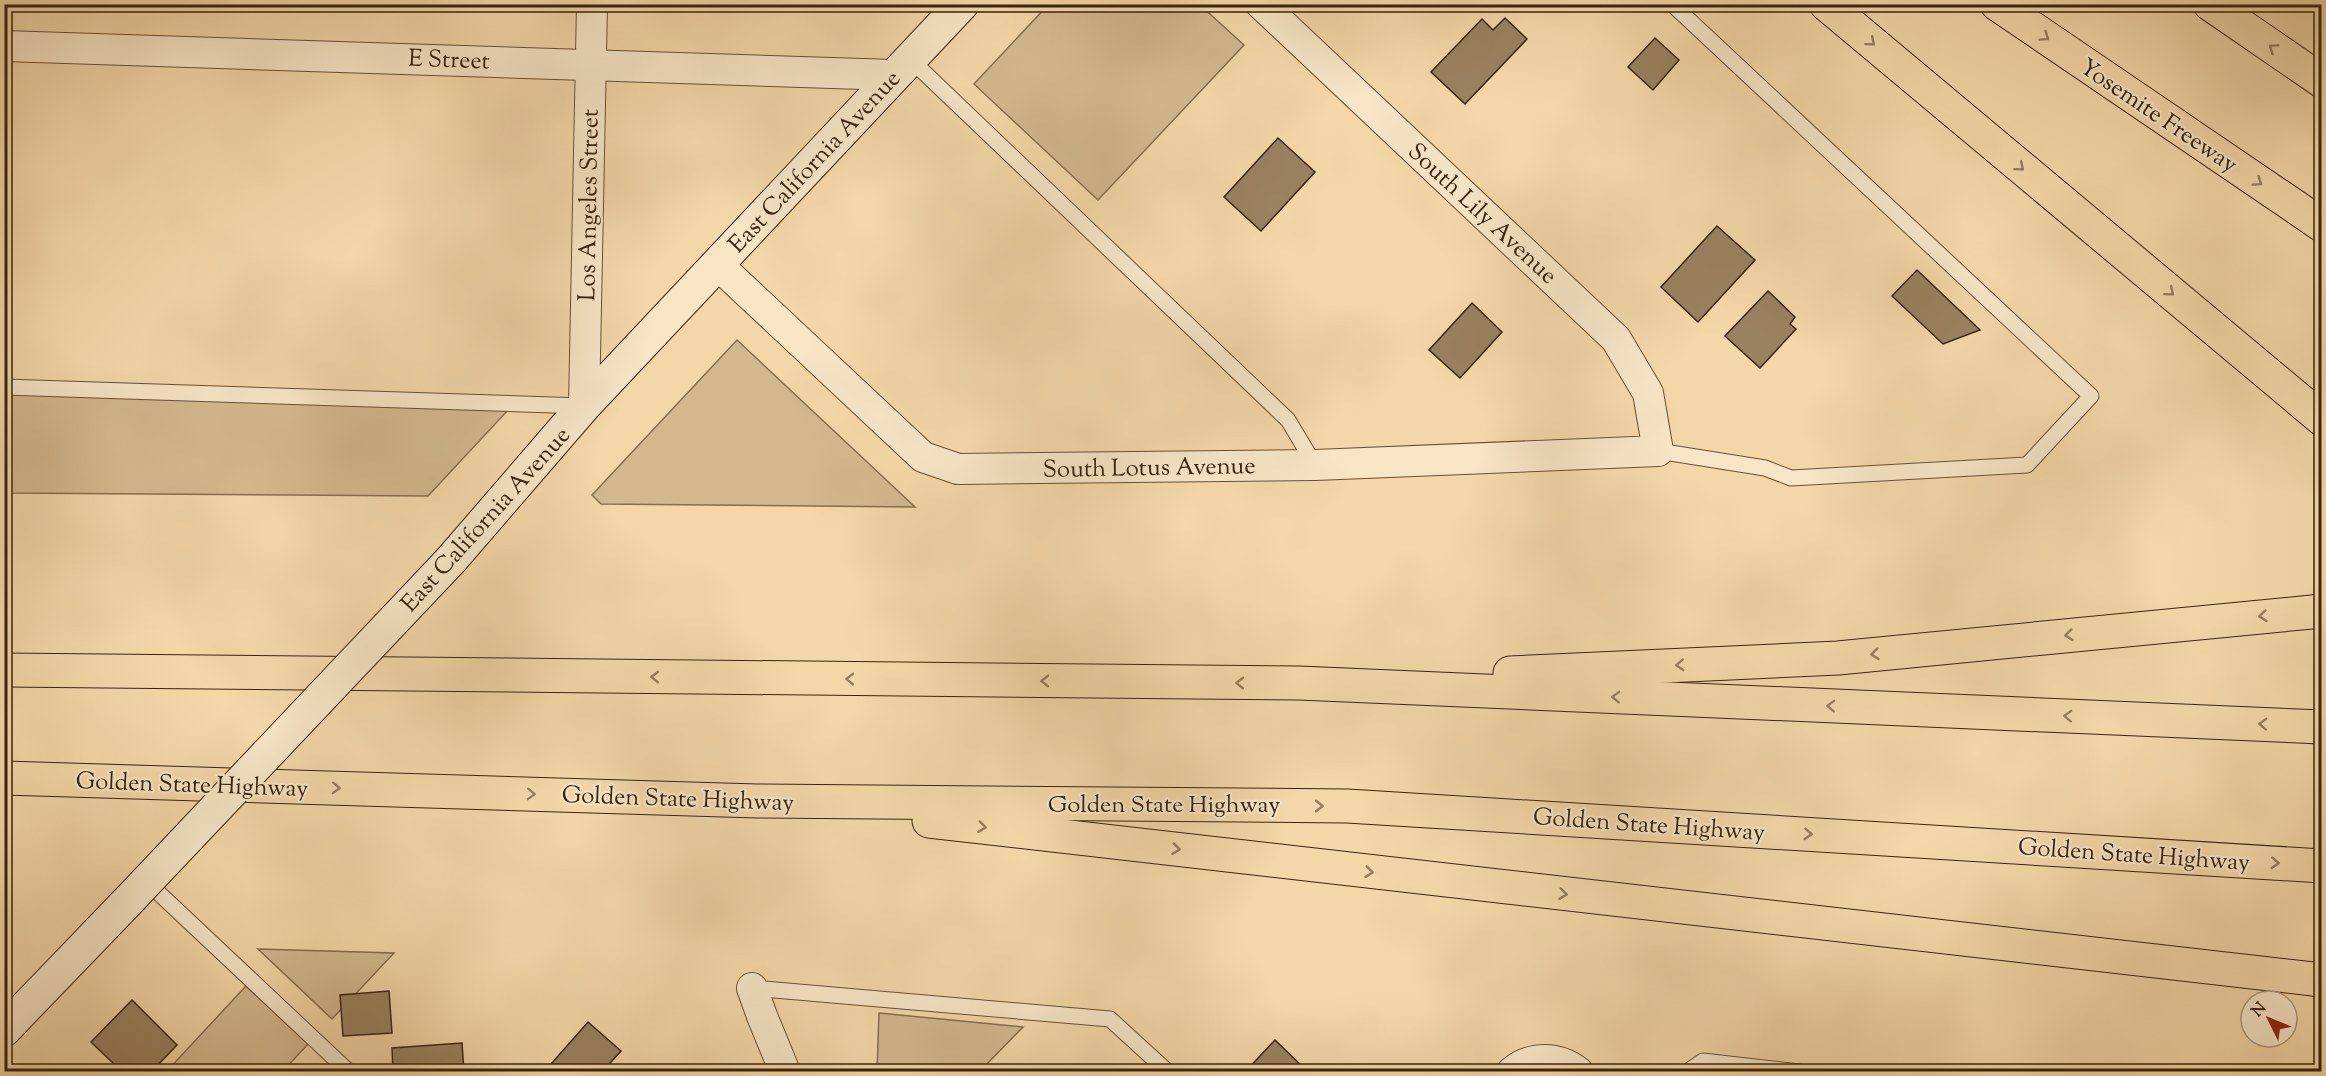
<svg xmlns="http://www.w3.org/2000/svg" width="2326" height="1076" font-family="'Sorts Mill Goudy',serif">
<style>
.green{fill:#d3b88e;stroke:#866e4e;stroke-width:1.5}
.building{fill:#9a815f;stroke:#39230f;stroke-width:1.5}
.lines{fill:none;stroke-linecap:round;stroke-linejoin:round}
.lane-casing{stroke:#685035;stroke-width:17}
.street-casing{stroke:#685035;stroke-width:32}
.secondary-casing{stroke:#39230f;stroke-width:35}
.highway-casing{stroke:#39230f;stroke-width:35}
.lane{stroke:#f7e5c6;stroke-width:15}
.street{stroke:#f7e5c6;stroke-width:30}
.secondary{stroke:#f7e5c6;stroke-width:33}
.highway{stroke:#f3d7a8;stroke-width:33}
.secondary-bridge-casing{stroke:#39230f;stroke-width:35;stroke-linecap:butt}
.secondary-bridge{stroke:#f7e5c6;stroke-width:33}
.oneway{stroke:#967d5c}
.labels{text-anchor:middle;stroke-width:4.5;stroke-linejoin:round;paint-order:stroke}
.street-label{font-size:24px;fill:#39230f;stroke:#f7e5c6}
</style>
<rect width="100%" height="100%" fill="#f3d7a8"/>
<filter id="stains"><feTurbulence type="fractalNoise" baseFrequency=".00333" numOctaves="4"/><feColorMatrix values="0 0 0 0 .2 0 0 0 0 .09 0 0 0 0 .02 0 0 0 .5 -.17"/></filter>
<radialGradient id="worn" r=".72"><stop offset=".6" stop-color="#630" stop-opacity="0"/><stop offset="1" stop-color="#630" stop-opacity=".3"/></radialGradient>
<g class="green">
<path d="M 1048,5 L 1200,5 L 1244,45 L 1098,200 L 974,84 Z"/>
<path d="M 737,340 L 915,507 L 601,504 L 592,495 Z"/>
<path d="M 5,394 L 510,408 L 428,496 L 5,493 Z"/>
<path d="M 258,949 L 394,953 L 332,1019 Z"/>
<path d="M 246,986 L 308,1044 L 283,1071 L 166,1072 Z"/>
<path d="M 879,1013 L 1023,1027 L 980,1071 L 877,1071 Z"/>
</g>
<g class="building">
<path d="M 1505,18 L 1527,39 L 1465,104 L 1431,72 L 1482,19 L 1493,30 Z"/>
<path d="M 1655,38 L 1679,60 L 1653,90 L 1628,67 Z"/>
<path d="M 1278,138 L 1315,172 L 1261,231 L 1224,197 Z"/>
<path d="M 1717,226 L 1755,260 L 1698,322 L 1661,287 Z"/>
<path d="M 1917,270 L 1980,330 L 1943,344 L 1892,296 Z"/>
<path d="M 1768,291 L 1795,317 L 1790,324 L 1796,329 L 1760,368 L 1725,336 Z"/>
<path d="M 1472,303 L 1502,332 L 1460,378 L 1429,350 Z"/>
<path d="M 389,991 L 392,1033 L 343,1036 L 340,995 Z"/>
<path d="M 132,1000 L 177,1045 L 151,1072 L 106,1072 L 114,1064 L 91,1042 Z"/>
<path d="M 588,1022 L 621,1051 L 602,1072 L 544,1072 Z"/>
<path d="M 1275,1040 L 1308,1072 L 1245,1072 Z"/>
<path d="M 462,1043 L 464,1072 L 393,1072 L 392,1048 Z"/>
</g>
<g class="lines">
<defs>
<g id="lane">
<path d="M 910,59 L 1288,420 L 1315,465"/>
<path d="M 4,387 L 583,406"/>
<path d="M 1658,451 L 1765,468 L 1791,478 L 2027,465 L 2091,396 L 1672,4"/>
<path d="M 147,882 L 349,1072"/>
<path d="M 752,988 L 1110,1019 L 1168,1072"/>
<path d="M 1687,1072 L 1703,1061 L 1799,1072"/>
</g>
<g id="street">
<path d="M 4,46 L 894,75"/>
<path d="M 717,264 L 923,457 L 958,469 L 1315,465 L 1658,451 L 1648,393 L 1616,339 L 1261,4"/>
<path d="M 584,406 L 592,4"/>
<path d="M 752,988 L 762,1016 L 785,1072"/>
<path d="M 1512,1072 C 1531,1056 1558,1056 1578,1072"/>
</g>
<g id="secondary">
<path d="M 451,560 L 584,406 L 962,4"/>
<path d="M 4,1030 L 131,898"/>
</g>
<g id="highway">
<path d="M 1826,4 L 2322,419"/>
<path d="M 1997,4 L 2322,225"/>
<path d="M 2210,4 L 2322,81"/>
<path d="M 4,670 L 1299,683 L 2322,727"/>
<path d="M 1510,673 L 1838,658 L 2322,611"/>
<path d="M 4,778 L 757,801 L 1347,806 L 2322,866"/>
<path d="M 929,821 L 2322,980"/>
</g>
</defs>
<use href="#lane" class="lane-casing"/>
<use href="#street" class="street-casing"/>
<use href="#secondary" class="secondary-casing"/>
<use href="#highway" class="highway-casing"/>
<use href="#lane" class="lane"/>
<use href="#street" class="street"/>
<use href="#secondary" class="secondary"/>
<use href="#highway" class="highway"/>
<defs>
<path id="secondary-bridge" d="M 131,898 L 451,560"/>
</defs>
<use href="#secondary-bridge" class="secondary-bridge-casing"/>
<use href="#secondary-bridge" class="secondary-bridge"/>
</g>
<defs><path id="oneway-chevron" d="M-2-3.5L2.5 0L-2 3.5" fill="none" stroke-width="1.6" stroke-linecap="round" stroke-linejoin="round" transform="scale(1.5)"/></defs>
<g class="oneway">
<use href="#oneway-chevron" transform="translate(2045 37) rotate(34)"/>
<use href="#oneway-chevron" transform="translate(1871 42) rotate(40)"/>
<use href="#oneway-chevron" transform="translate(2273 48) rotate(-146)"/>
<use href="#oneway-chevron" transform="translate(2020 167) rotate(40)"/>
<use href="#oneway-chevron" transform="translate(2258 182) rotate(34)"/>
<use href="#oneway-chevron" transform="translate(2170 292) rotate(40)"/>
<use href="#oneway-chevron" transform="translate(2263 616) rotate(174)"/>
<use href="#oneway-chevron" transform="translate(2069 635) rotate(174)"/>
<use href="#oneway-chevron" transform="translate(1875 654) rotate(174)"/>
<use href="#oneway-chevron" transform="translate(1680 665) rotate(177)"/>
<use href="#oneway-chevron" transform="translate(655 677) rotate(-179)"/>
<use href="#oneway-chevron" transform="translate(850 679) rotate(-179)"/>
<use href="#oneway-chevron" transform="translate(1045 681) rotate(-179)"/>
<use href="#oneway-chevron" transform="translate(1240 683) rotate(-179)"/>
<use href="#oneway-chevron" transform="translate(1616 697) rotate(-178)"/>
<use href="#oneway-chevron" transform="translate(1831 706) rotate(-178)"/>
<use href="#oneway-chevron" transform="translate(2068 716) rotate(-178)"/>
<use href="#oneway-chevron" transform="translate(2263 724) rotate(-178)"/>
<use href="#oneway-chevron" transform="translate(336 788) rotate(2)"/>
<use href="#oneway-chevron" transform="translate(531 794) rotate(2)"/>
<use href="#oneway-chevron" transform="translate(1319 806)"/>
<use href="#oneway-chevron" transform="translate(982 827) rotate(7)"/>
<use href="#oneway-chevron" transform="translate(1808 834) rotate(4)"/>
<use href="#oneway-chevron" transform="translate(1176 849) rotate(7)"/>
<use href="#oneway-chevron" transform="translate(2275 863) rotate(4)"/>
<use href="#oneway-chevron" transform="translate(1369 872) rotate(7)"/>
<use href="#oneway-chevron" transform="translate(1563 894) rotate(7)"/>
</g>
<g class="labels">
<g class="street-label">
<text transform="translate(449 59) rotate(2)" y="8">E Street</text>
<text transform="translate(2159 115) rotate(34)" y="8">Yosemite Freeway</text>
<text transform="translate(814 161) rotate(-47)" y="8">East California Avenue</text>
<text transform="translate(588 205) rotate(-89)" y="8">Los Angeles Street</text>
<text transform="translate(1483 213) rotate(43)" y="8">South Lily Avenue</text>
<text transform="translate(1149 467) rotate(-1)" y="8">South Lotus Avenue</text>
<text transform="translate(485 519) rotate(-48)" y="8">East California Avenue</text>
<text transform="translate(192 784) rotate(2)" y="8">Golden State Highway</text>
<text transform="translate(678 798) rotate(2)" y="8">Golden State Highway</text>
<text x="1164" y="812">Golden State Highway</text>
<text transform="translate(1649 824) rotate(4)" y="8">Golden State Highway</text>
<text transform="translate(2134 854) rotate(4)" y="8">Golden State Highway</text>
</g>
</g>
<rect width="2326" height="1076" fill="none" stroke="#f3d7a8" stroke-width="24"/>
<rect x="6" y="6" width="2314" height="1064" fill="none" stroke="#39230f" stroke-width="3"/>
<rect x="12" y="12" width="2302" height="1052" fill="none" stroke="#39230f" stroke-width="1.5"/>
<g transform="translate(2269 1019) rotate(313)"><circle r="28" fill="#f7e5c6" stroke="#ab977d" stroke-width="1.5"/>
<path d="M0-4.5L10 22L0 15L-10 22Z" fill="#8f2418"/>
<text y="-9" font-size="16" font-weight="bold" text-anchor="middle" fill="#39230f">N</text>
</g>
<rect width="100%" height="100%" filter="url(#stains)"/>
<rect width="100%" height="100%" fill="url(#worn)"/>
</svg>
